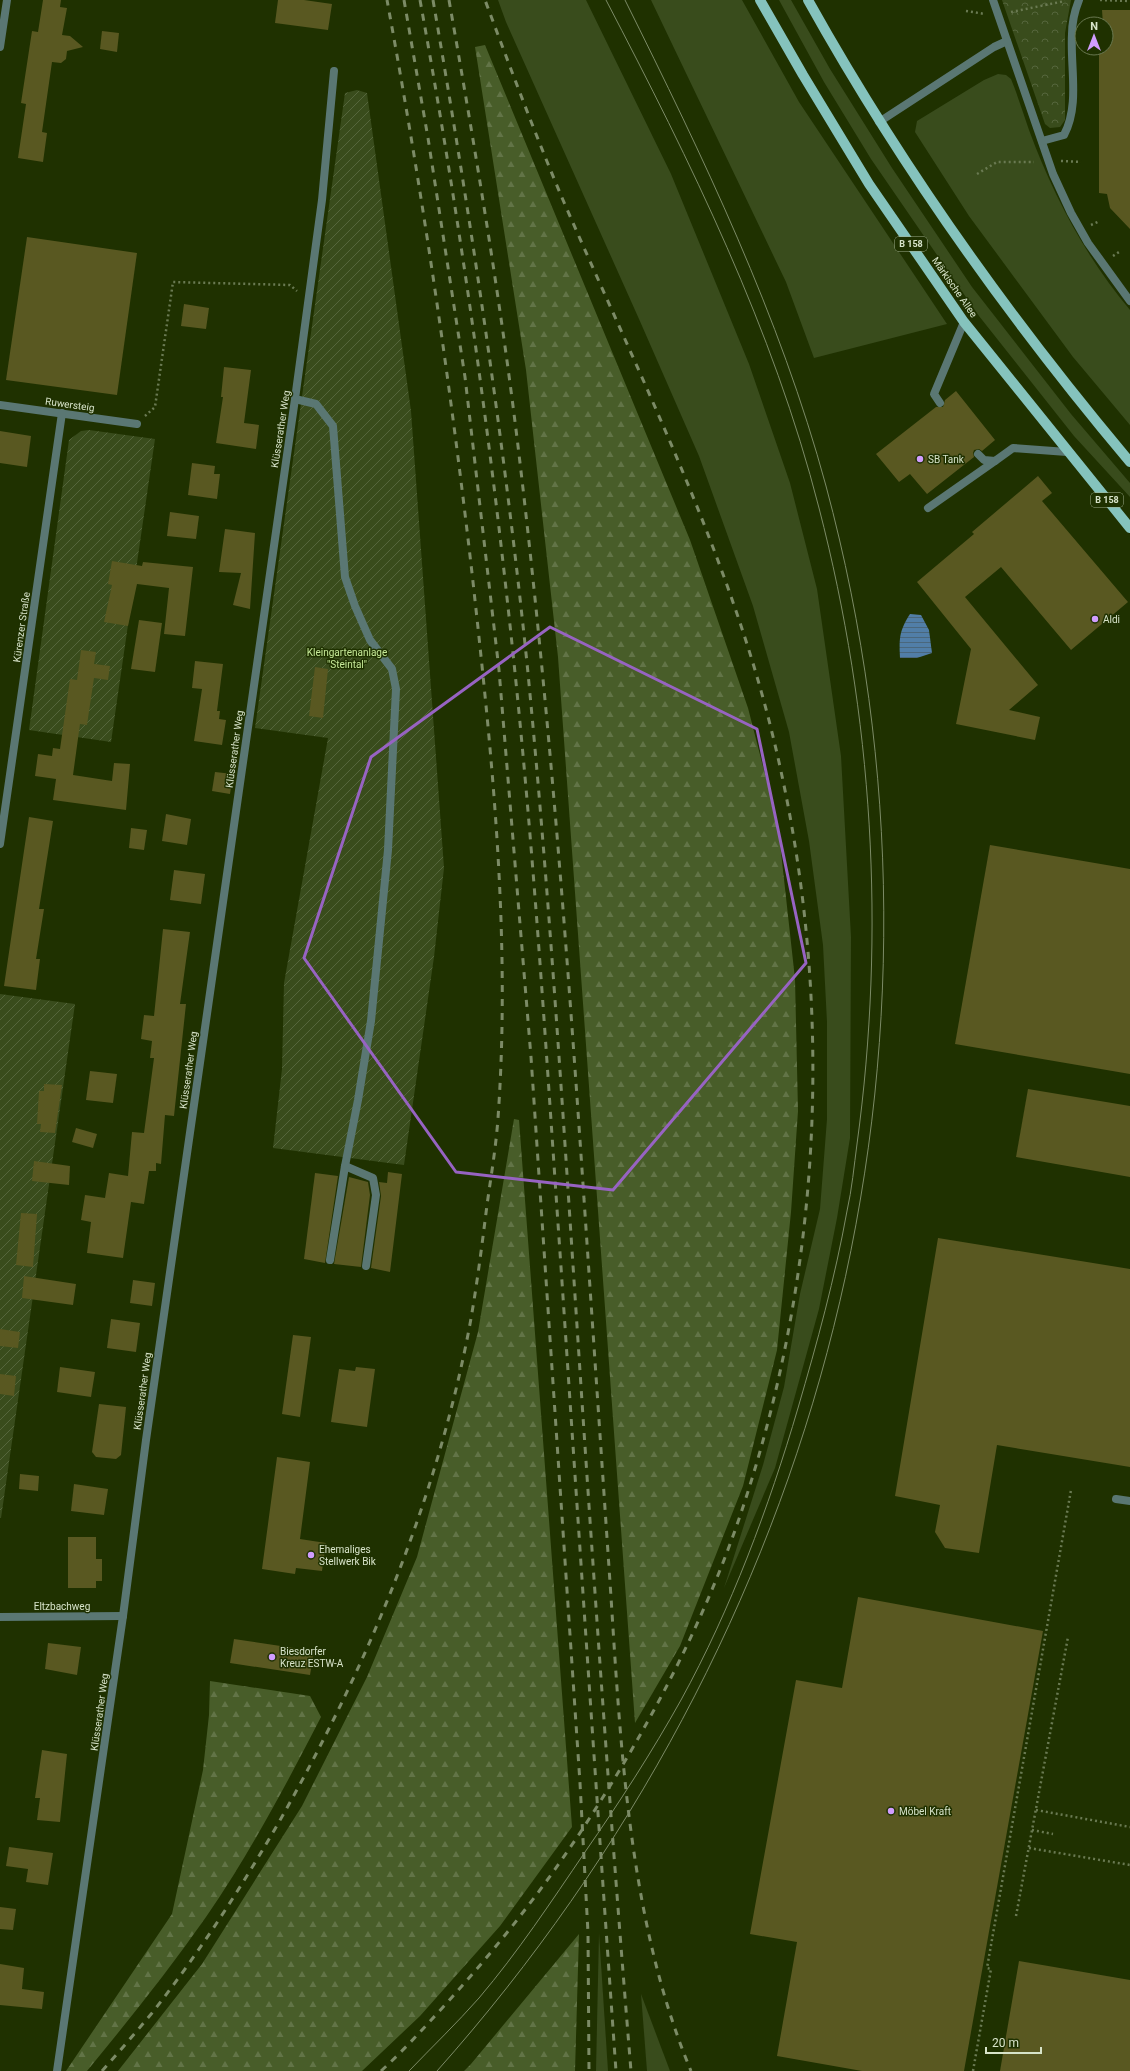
<svg xmlns="http://www.w3.org/2000/svg" width="1130" height="2071" font-family="Roboto,sans-serif">
<style>
.grass{fill:#394c1c}
.forest{fill:url(#forest-firs)}
.park{fill:url(#park-crowns)}
.garden{fill:url(#garden-furrows)}
.water{fill:url(#water-rules)}
.building{fill:#595821}
.lines{fill:none;stroke-linecap:round;stroke-linejoin:round}
.path{stroke:#6a7a52;stroke-width:2.5;stroke-dasharray:2 3;stroke-linecap:butt}
.service{stroke:#5a7773;stroke-width:8}
.minor{stroke:#5a7773;stroke-width:8}
.primary{stroke:#85c3bd;stroke-width:10}
.tram{stroke:#7c8b66;stroke-width:1}
.rail{stroke:#7c8b66;stroke-width:3;stroke-dasharray:7 7;stroke-linecap:butt}
.marked{fill:none;stroke:#9763c2;stroke-width:3;stroke-linejoin:round}
.poi-dot{fill:#d19dfe;stroke:#1f3100;stroke-width:1.5}
.labels{text-anchor:middle;stroke-width:3;stroke-linejoin:round;paint-order:stroke}
.shield{fill:#1f3100;stroke:#a0ae8d;stroke-width:1}
.shield-label{font-size:9px;font-weight:bold;fill:#d7e3c9}
.street-label{font-size:10px;fill:#d7e3c9;stroke:#1f3100}
.poi-label{font-size:10px;fill:#d7e3c9;stroke:#1f3100;text-anchor:start}
.park-label{font-size:10px;fill:#c6e998;stroke:#1f3100}
</style>
<defs>
<pattern id="forest-firs" width="22" height="20" patternUnits="userSpaceOnUse"><rect width="22" height="20" fill="#485d29"/><path d="M5 1l3.5 6h-7zM16 11l3.5 6h-7z" fill="#627447"/></pattern>
<pattern id="park-crowns" width="20" height="18" patternUnits="userSpaceOnUse"><rect width="20" height="18" fill="#394c1c"/><path d="M2 6a3 3 0 1 1 6 0M12 15a3 3 0 1 1 6 0" fill="none" stroke="#55663c"/></pattern>
<pattern id="garden-furrows" width="10" height="10" patternUnits="userSpaceOnUse"><rect width="10" height="10" fill="#394c1c"/><path d="M-1 1l2-2M0 10L10 0M9 11l2-2" fill="none" stroke="#55663c"/></pattern>
<pattern id="water-rules" width="6" height="5" patternUnits="userSpaceOnUse"><rect width="6" height="5" fill="#517ea7"/><path d="M0 2.5h6" fill="none" stroke="#4a677c"/></pattern>
</defs>
<rect width="100%" height="100%" fill="#1f3100"/>
<g class="grass">
<path d="M 498,0 L 586,0 L 671,174 L 749,364 L 790,483 L 817,589 L 841,756 L 851,937 L 850,1138 L 837,1218 L 819,1309 L 775,1468 L 724,1588 L 763,1465 L 784,1387 L 800,1294 L 820,1209 L 827,1119 L 827,1022 L 823,945 L 809,841 L 789,732 L 753,606 L 699,456 L 639,319 L 506,22 Z"/>
<path d="M 651,0 L 742,0 L 799,102 L 947,324 L 814,358 L 786,282 Z"/>
<path d="M 779,0 L 791,0 L 830,69 L 892,168 L 972,287 L 1071,414 L 1130,483 L 1130,497 L 1074,436 L 979,316 L 871,159 L 824,82 Z"/>
<path d="M 998,74 L 1006,75 L 1011,79 C 1018,96 1023,113 1029,130 C 1053,195 1086,258 1130,310 L 1130,425 L 1073,357 L 969,216 L 915,132 L 917,121 L 984,80 Z"/>
<path d="M 599,1933 L 608,2071 L 596,2071 Z"/>
<path d="M 641,1994 L 670,2071 L 647,2071 Z"/>
</g>
<g class="forest">
<path d="M 485,45 L 690,540 L 748,708 L 778,825 L 795,979 L 798,1111 L 791,1212 L 777,1350 L 743,1486 L 680,1646 L 635,1723 L 558,657 L 526,370 L 475,47 Z"/>
<path d="M 514,1119 L 519,1120 L 572,1827 L 500,1926 L 420,2016 L 362,2071 L 118,2071 L 202,1964 L 302,1806 L 367,1677 L 417,1557 L 478,1332 Z"/>
<path d="M 210,1681 L 310,1696 L 321,1717 C 286,1785 250,1853 206,1917 C 169,1970 128,2021 87,2071 L 66,2071 L 172,1914 L 203,1770 L 209,1715 Z"/>
<path d="M 579,1934 L 575,2071 L 464,2071 L 471,2064 Z"/>
</g>
<path class="park" d="M 1002,0 L 1071,0 L 1065,33 L 1065,120 L 1060,127 L 1050,128 L 1045,124 Z"/>
<g class="garden">
<path d="M 357,90 L 367,93 L 411,411 L 444,868 L 434,957 L 404,1165 L 273,1148 L 282,1069 L 284,983 L 328,738 L 255,728 L 345,93 Z"/>
<path d="M 89,430 L 155,439 L 111,742 L 29,730 L 69,440 L 81,431 Z"/>
<path d="M 0,994 L 75,1004 L 1,1518 L 0,1518 Z"/>
</g>
<path class="water" d="M 910,614 L 921,615 L 929,630 L 932,653 L 917,658 L 900,658 C 899,639 899,631 910,614 Z"/>
<g class="building">
<path d="M 43,0 L 61,0 L 60,7 L 67,8 L 62,35 L 70,36 L 83,47 L 67,51 L 66,59 L 61,63 L 52,62 L 42,132 L 47,133 L 43,162 L 18,158 L 26,104 L 21,103 L 32,31 L 38,32 Z"/>
<path d="M 278,0 L 304,0 L 332,4 L 328,30 L 275,23 Z"/>
<path d="M 1102,10 L 1130,10 L 1130,229 L 1110,208 L 1107,194 L 1099,193 L 1099,48 L 1106,48 L 1106,24 L 1103,24 Z"/>
<path d="M 102,31 L 119,33 L 117,52 L 100,49 Z"/>
<path d="M 27,237 L 137,253 L 117,395 L 6,380 Z"/>
<path d="M 184,304 L 209,308 L 206,329 L 181,326 Z"/>
<path d="M 224,367 L 251,370 L 244,423 L 259,425 L 256,449 L 216,443 L 223,397 L 221,397 Z"/>
<path d="M 956,391 L 995,440 L 982,451 L 979,449 L 974,450 L 973,453 L 974,457 L 927,494 L 910,474 L 899,482 L 876,454 L 936,407 L 943,407 L 945,400 Z"/>
<path d="M 0,431 L 31,436 L 27,467 L 0,463 Z"/>
<path d="M 192,463 L 215,466 L 214,474 L 220,474 L 217,499 L 188,495 Z"/>
<path d="M 1038,476 L 1052,493 L 1042,501 L 1128,602 L 1071,650 L 1001,567 L 965,597 L 1038,685 L 1009,710 L 1040,717 L 1035,740 L 956,724 L 971,649 L 917,582 L 974,534 L 972,532 Z"/>
<path d="M 170,512 L 199,516 L 196,539 L 167,536 Z"/>
<path d="M 225,529 L 255,533 L 250,609 L 233,605 L 241,573 L 219,572 Z"/>
<path d="M 112,561 L 142,566 L 143,562 L 193,567 L 185,636 L 164,634 L 169,588 L 137,584 L 128,626 L 104,622 L 112,585 L 108,584 Z"/>
<path d="M 139,620 L 162,623 L 155,672 L 131,669 Z"/>
<path d="M 81,650 L 96,652 L 94,664 L 110,666 L 108,680 L 94,678 L 87,725 L 80,724 L 73,775 L 112,781 L 114,763 L 130,764 L 126,810 L 53,800 L 56,779 L 35,776 L 38,754 L 52,756 L 53,748 L 60,749 L 70,679 L 77,680 Z"/>
<path d="M 195,661 L 223,664 L 217,711 L 220,711 L 219,719 L 226,720 L 222,745 L 194,741 L 202,689 L 192,688 Z"/>
<path d="M 315,667 L 328,669 L 323,718 L 309,716 Z"/>
<path d="M 215,772 L 233,774 L 230,794 L 212,791 Z"/>
<path d="M 166,814 L 191,819 L 187,845 L 162,841 Z"/>
<path d="M 29,817 L 53,821 L 39,909 L 44,909 L 36,959 L 40,959 L 36,990 L 4,986 Z"/>
<path d="M 131,828 L 147,830 L 144,850 L 129,848 Z"/>
<path d="M 990,845 L 1130,869 L 1130,1074 L 955,1044 Z"/>
<path d="M 174,870 L 205,874 L 201,904 L 170,900 Z"/>
<path d="M 163,929 L 190,932 L 180,1004 L 186,1004 L 174,1116 L 165,1115 L 161,1164 L 156,1163 L 156,1171 L 149,1171 L 144,1204 L 131,1202 L 123,1258 L 87,1253 L 91,1222 L 81,1220 L 85,1195 L 105,1198 L 109,1173 L 128,1176 L 132,1132 L 144,1133 L 154,1058 L 150,1058 L 152,1041 L 141,1039 L 144,1015 L 154,1016 Z"/>
<path d="M 90,1071 L 117,1074 L 113,1103 L 86,1100 Z"/>
<path d="M 44,1084 L 62,1085 L 55,1133 L 40,1132 L 41,1124 L 37,1124 L 39,1091 L 44,1091 Z"/>
<path d="M 1028,1089 L 1130,1106 L 1130,1177 L 1016,1157 Z"/>
<path d="M 76,1128 L 97,1134 L 93,1148 L 72,1142 Z"/>
<path d="M 34,1161 L 70,1166 L 69,1185 L 32,1181 Z"/>
<path d="M 388,1172 L 402,1174 L 390,1272 L 371,1268 L 381,1196 L 379,1182 L 387,1183 Z"/>
<path d="M 315,1173 L 338,1176 L 325,1263 L 304,1259 Z"/>
<path d="M 349,1177 L 368,1182 L 370,1195 L 361,1267 L 334,1264 Z"/>
<path d="M 21,1213 L 37,1214 L 33,1267 L 16,1265 Z"/>
<path d="M 938,1238 L 1130,1269 L 1130,1467 L 997,1445 L 979,1553 L 945,1548 L 935,1532 L 940,1505 L 895,1496 Z"/>
<path d="M 24,1276 L 76,1284 L 73,1305 L 22,1298 Z"/>
<path d="M 133,1280 L 155,1283 L 152,1306 L 130,1303 Z"/>
<path d="M 111,1319 L 140,1323 L 136,1352 L 107,1348 Z"/>
<path d="M 0,1329 L 20,1332 L 18,1348 L 0,1346 Z"/>
<path d="M 293,1335 L 311,1337 L 300,1417 L 282,1414 Z"/>
<path d="M 60,1367 L 95,1372 L 91,1397 L 57,1392 Z"/>
<path d="M 356,1367 L 375,1369 L 367,1427 L 331,1422 L 339,1369 L 355,1371 Z"/>
<path d="M 0,1374 L 16,1376 L 14,1396 L 0,1394 Z"/>
<path d="M 99,1404 L 126,1407 L 121,1455 L 116,1459 L 96,1457 L 92,1452 Z"/>
<path d="M 277,1457 L 310,1462 L 300,1539 L 326,1543 L 322,1571 L 296,1568 L 295,1574 L 262,1569 Z"/>
<path d="M 20,1474 L 39,1476 L 38,1491 L 19,1489 Z"/>
<path d="M 74,1484 L 108,1489 L 104,1515 L 71,1511 Z"/>
<path d="M 68,1537 L 96,1537 L 96,1559 L 102,1559 L 102,1581 L 96,1581 L 96,1588 L 68,1588 Z"/>
<path d="M 858,1597 L 1043,1631 L 964,2071 L 862,2071 L 777,2056 L 797,1942 L 750,1934 L 796,1680 L 842,1688 Z"/>
<path d="M 234,1639 L 314,1651 L 310,1675 L 230,1663 Z"/>
<path d="M 48,1643 L 81,1647 L 77,1675 L 45,1669 Z"/>
<path d="M 42,1750 L 67,1754 L 60,1822 L 37,1820 L 40,1798 L 35,1798 Z"/>
<path d="M 9,1847 L 53,1853 L 48,1885 L 26,1882 L 28,1869 L 6,1866 Z"/>
<path d="M 0,1907 L 16,1909 L 13,1930 L 0,1929 Z"/>
<path d="M 1019,1961 L 1130,1980 L 1130,2071 L 1000,2071 Z"/>
<path d="M 0,1964 L 24,1968 L 22,1989 L 44,1992 L 42,2009 L 0,2005 Z"/>
</g>
<g class="lines">
<g class="path">
<path d="M 1100,0 L 1130,1"/>
<path d="M 966,11 L 985,14"/>
<path d="M 1011,12 L 1065,1"/>
<path d="M 1061,161 L 1081,162"/>
<path d="M 977,174 L 997,162 L 1034,162"/>
<path d="M 1091,225 L 1100,221"/>
<path d="M 1113,256 L 1119,252"/>
<path d="M 145,416 L 155,407 L 173,282 L 290,285 L 297,291"/>
<path d="M 1036,1810 L 1130,1827"/>
<path d="M 1032,1830 L 1053,1834"/>
<path d="M 1029,1848 L 1130,1865"/>
<path d="M 1016,1916 L 1068,1637"/>
<path d="M 973,2071 L 991,1969 L 987,1968 L 1071,1490"/>
</g>
<g class="service">
<path d="M 940,403 L 934,394 L 964,322"/>
<path d="M 978,454 L 984,460 L 995,461 L 1013,448 L 1067,452"/>
<path d="M 928,508 L 995,461"/>
<path d="M 345,1166 L 373,1178 L 376,1195 L 366,1266"/>
<path d="M 330,1260 L 345,1166 L 358,1100 L 371,1021 L 388,850 L 396,689 L 392,669 L 370,640 L 355,606 L 345,577 L 333,426 L 316,404 L 295,399 L 322,200 L 334,71"/>
<path d="M 1116,1499 L 1130,1501"/>
</g>
<g class="minor">
<path d="M 993,0 L 1053,174 L 1071,213 L 1088,243 L 1130,301"/>
<path d="M 0,47 L 7,0"/>
<path d="M 879,122 L 994,47 L 1007,41"/>
<path d="M 1042,141 L 1064,135 C 1080,105 1070,67 1072,34 C 1072,23 1075,10 1079,0"/>
<path d="M 0,405 L 137,424"/>
<path d="M 0,844 L 62,413"/>
<path d="M 0,1617 L 123,1616"/>
<path d="M 57,2071 L 123,1616 L 146,1440 L 295,399"/>
</g>
<g class="primary">
<path d="M 760,0 L 803,75 L 869,184 L 964,322 L 1130,528"/>
<path d="M 808,0 C 900,165 1009,318 1130,462"/>
</g>
<g class="tram">
<path d="M 409,2071 C 432,2047 457,2023 479,1998 C 518,1952 551,1902 585,1852 C 619,1803 652,1752 681,1700 C 731,1609 769,1507 798,1408 C 817,1343 835,1278 847,1211 C 852,1189 854,1166 857,1144 C 886,931 873,716 819,508 C 773,328 691,163 606,0"/>
<path d="M 437,2071 C 824,1636 978,1051 826,486 C 780,316 703,157 625,0"/>
</g>
<g class="rail">
<path d="M 404,0 L 428,138 L 465,377 L 499,670 L 531,1057 L 580,1783 L 588,1933 L 589,2071"/>
<path d="M 420,0 C 460,220 491,441 514,663 C 535,864 547,1066 561,1267 C 579,1535 597,1803 616,2071"/>
<path d="M 433,0 C 471,220 504,441 527,663 C 549,888 563,1115 578,1341 C 594,1584 611,1828 631,2071"/>
<path d="M 449,0 C 475,148 500,297 518,446 C 548,696 567,947 584,1199 C 593,1332 602,1464 611,1597 C 621,1753 630,1925 691,2071"/>
<path d="M 102,2071 C 119,2052 136,2032 152,2013 C 199,1953 241,1888 279,1822 C 367,1667 437,1500 470,1324 C 477,1285 482,1245 487,1205 C 491,1176 496,1147 498,1118 C 511,936 492,754 472,573 C 450,381 422,190 387,0"/>
<path d="M 381,2071 C 403,2051 423,2029 444,2006 C 497,1948 546,1886 589,1819 C 650,1725 704,1622 740,1516 C 833,1240 837,938 752,660 C 703,501 629,352 563,200 C 535,134 510,67 485,0"/>
</g>
</g>
<path class="marked" d="M 550,627 L 757,729 L 806,963 L 613,1190 L 456,1172 L 304,958 L 371,757 Z"/>
<g class="poi-dot">
<circle cx="920" cy="459" r="4"/>
<circle cx="1095" cy="619" r="4"/>
<circle cx="311" cy="1555" r="4"/>
<circle cx="272" cy="1657" r="4"/>
<circle cx="891" cy="1811" r="4"/>
</g>
<g class="labels">
<g class="shield">
<rect x="895" y="237" width="32" height="14" rx="3"/>
<rect x="1091" y="493" width="32" height="14" rx="3"/>
</g>
<g class="shield-label">
<text x="911" y="247">B 158</text>
<text x="1107" y="503">B 158</text>
</g>
<g class="street-label">
<text transform="translate(955 287) rotate(55)" y="4">Märkische Allee</text>
<text transform="translate(70 404) rotate(8)" y="4">Ruwersteig</text>
<text transform="translate(280 429) rotate(-81)" y="4">Klüsserather Weg</text>
<text transform="translate(21 627) rotate(-82)" y="4">Kürenzer Straße</text>
<text transform="translate(234 749) rotate(-82)" y="4">Klüsserather Weg</text>
<text transform="translate(188 1070) rotate(-82)" y="4">Klüsserather Weg</text>
<text transform="translate(142 1391) rotate(-82)" y="4">Klüsserather Weg</text>
<text x="62" y="1610">Eltzbachweg</text>
<text transform="translate(99 1712) rotate(-82)" y="4">Klüsserather Weg</text>
</g>
<g class="poi-label">
<text x="928" y="463">SB Tank</text>
<text x="1103" y="623">Aldi</text>
<text x="319" y="1553">Ehemaliges<tspan x="319" dy="12">Stellwerk Bik</tspan></text>
<text x="280" y="1655">Biesdorfer<tspan x="280" dy="12">Kreuz ESTW-A</tspan></text>
<text x="899" y="1815">Möbel Kraft</text>
</g>
<g class="park-label">
<text x="347" y="656">Kleingartenanlage<tspan x="347" dy="12">"Steintal"</tspan></text>
</g>
</g>
<g transform="translate(1094 36)"><circle r="19" fill="#1f3100" stroke="#697850"/>
<path d="M0-3L7 15L0 10L-7 15Z" fill="#d19dfe"/>
<text y="-6" font-size="11" font-weight="bold" text-anchor="middle" fill="#d7e3c9">N</text>
</g>
<path d="M986 2047v6h55v-6" fill="none" stroke="#d7e3c9" stroke-width="2"/>
<text x="992" y="2047" font-size="12" fill="#d7e3c9" stroke="#1f3100" stroke-width="3" paint-order="stroke">20 m</text>
</svg>
